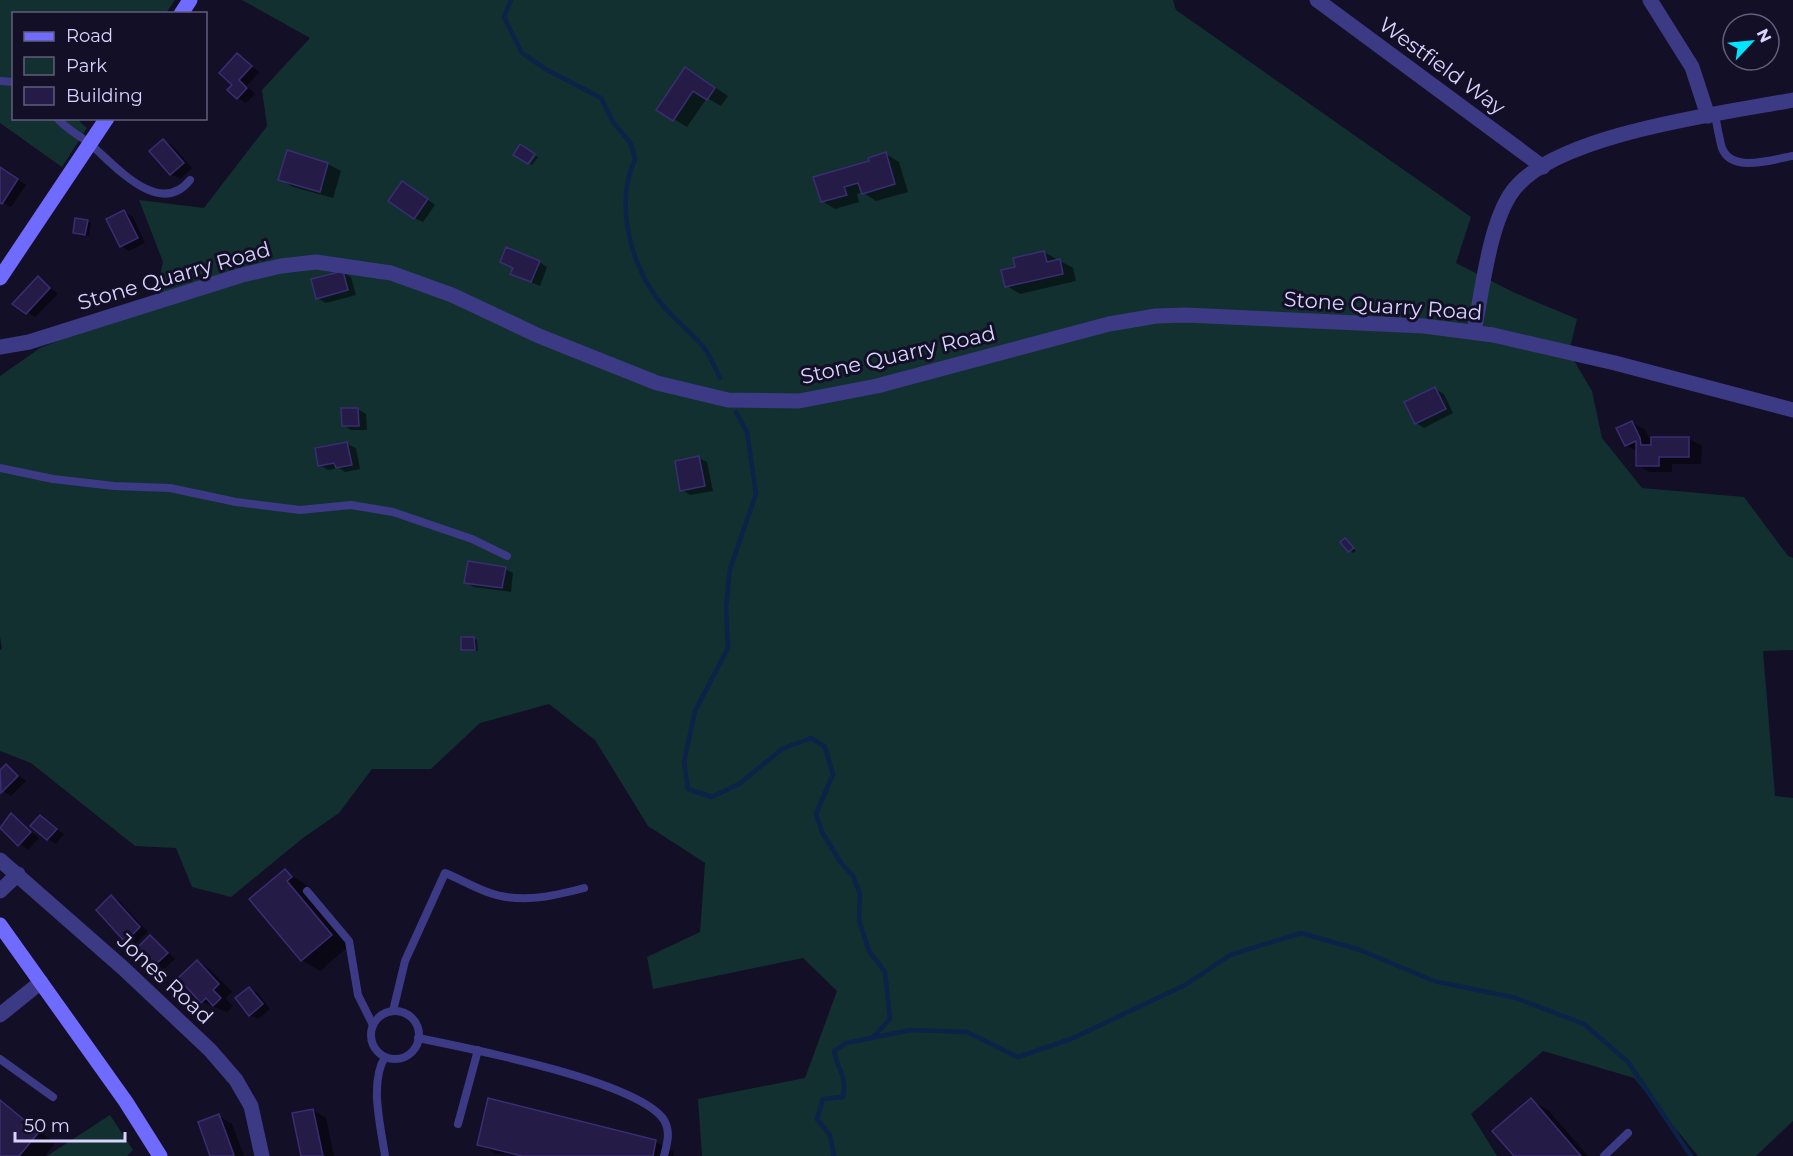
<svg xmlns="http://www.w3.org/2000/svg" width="1793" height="1156" font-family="Montserrat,sans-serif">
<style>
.green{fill:#12302f}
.shadow{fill:#0007}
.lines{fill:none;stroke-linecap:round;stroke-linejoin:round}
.stream{stroke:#0c2248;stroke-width:4.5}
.building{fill:#241b47;stroke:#3b2d73;stroke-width:1.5}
.lane{stroke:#3d3a85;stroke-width:8}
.street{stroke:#3d3a85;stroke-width:15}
.secondary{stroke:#6f6bff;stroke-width:15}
.labels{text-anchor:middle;stroke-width:6;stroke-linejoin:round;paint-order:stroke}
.street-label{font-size:21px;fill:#d9d4ff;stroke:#130f26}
</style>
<rect width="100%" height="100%" fill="#130f26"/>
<g class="green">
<path d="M 0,0 L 175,0 L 166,13 L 14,14 L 14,118 L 77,119 L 87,128 L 62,167 L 0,123 Z"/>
<path d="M 242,0 L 1173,0 L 1176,10 L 1471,217 L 1456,263 L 1513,292 L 1577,319 L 1569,352 L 1592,391 L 1602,438 L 1642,488 L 1744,497 L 1788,556 L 1793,558 L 1793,650 L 1763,651 L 1775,796 L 1793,798 L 1793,1121 L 1756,1156 L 1698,1156 L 1634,1078 L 1543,1051 L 1471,1114 L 1497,1156 L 702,1156 L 698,1099 L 805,1078 L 837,991 L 803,958 L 653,989 L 647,957 L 700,932 L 705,863 L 648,826 L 595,740 L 549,704 L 480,723 L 431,769 L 372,769 L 339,813 L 303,838 L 231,897 L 192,887 L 176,848 L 135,846 L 31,763 L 0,751 L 0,650 L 2,649 L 0,637 L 0,376 L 40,348 L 154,302 L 163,262 L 139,200 L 204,208 L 267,126 L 262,90 L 310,38 Z"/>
<path d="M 110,1115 L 133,1150 L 127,1156 L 47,1156 Z"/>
</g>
<g class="shadow">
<path d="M 237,55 L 259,72 L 247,86 L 255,94 L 246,103 L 238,98 L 234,85 Z"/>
<path d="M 698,76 L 728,96 L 721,106 L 707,98 L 687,127 L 658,109 Z"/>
<path d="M 164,141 L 172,145 L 192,168 L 180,179 L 171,174 L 151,151 Z"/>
<path d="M 886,154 L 899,162 L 908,192 L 876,201 L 862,192 L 857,194 L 859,202 L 835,209 L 822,201 L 871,162 Z"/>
<path d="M 536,156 L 538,157 L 532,165 L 530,164 Z"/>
<path d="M 328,164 L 341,171 L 333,198 L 293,187 L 280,179 Z"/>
<path d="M 0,168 L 26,185 L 11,207 L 0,201 Z"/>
<path d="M 410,187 L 435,205 L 423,222 L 414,218 Z"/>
<path d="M 124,212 L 133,217 L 145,243 L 129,251 L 121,246 Z"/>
<path d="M 87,221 L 91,223 L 89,236 L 74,232 Z"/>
<path d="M 1044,252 L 1073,268 L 1076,281 L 1020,294 L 1007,286 Z"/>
<path d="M 539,262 L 547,267 L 540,286 L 521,278 L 514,268 Z"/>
<path d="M 342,272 L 351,277 L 356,295 L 326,303 L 317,298 Z"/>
<path d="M 38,278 L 58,294 L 35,317 L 27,312 Z"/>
<path d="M 1435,389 L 1444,394 L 1453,413 L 1424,428 L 1416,423 Z"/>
<path d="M 358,409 L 366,414 L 367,430 L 351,430 L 343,425 Z"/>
<path d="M 1632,422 L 1645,430 L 1653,445 L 1688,438 L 1702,446 L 1701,464 L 1672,464 L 1672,472 L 1650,472 L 1637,465 L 1637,452 L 1626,445 Z"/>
<path d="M 347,444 L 356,448 L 360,469 L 345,472 L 339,468 L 328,470 L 320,465 Z"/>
<path d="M 699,458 L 707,462 L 713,491 L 690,495 L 682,490 Z"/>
<path d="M 1346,539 L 1356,551 L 1353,553 L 1342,542 Z"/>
<path d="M 505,569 L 513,573 L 511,592 L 474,587 L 466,583 Z"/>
<path d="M 474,638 L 477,640 L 478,651 L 463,649 Z"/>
<path d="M 6,766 L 26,781 L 11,796 L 0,789 L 0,772 Z"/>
<path d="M 12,815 L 39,838 L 28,850 L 0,827 Z"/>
<path d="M 40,817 L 64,834 L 56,844 L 48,839 Z"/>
<path d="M 285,871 L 309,887 L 304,892 L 349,946 L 320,971 L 302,960 L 251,900 Z"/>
<path d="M 112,897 L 120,902 L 148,932 L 134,945 L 126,940 Z"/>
<path d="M 150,936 L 175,959 L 164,969 L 156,964 Z"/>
<path d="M 198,962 L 211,970 L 232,992 L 225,998 L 233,1006 L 227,1012 L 202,1002 Z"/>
<path d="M 249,988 L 258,993 L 270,1009 L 258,1019 L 250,1015 Z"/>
<path d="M 0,1100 L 55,1143 L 45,1156 L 0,1156 Z"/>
<path d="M 489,1100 L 656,1142 L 674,1152 L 673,1156 L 496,1154 L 479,1144 Z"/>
<path d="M 1531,1100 L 1548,1110 L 1588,1156 L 1516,1156 Z"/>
<path d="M 313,1110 L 326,1118 L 334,1156 L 302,1156 Z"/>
<path d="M 219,1116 L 232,1124 L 244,1156 L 212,1156 Z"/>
</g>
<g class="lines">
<g class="stream">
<path d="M 511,0 L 504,17 L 522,53 L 547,70 L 601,98 L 613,122 L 631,144 L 635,159 C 616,200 628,254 652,291 C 666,314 689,329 705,349 C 711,358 715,368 720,378"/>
<path d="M 736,412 L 747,432 L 756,494 L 730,569 L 726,607 L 728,648 L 695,711 L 684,762 L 688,789 L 712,797 L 739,784 L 782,749 L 811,738 L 825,747 L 833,774 L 816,814 L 822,832 L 841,863 L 853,876 L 860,894 L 859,920 L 869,951 L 885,972 L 890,1019 L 872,1038 L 846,1043 L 834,1051 C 838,1073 847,1073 843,1097 L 823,1099 L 817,1119 L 830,1135 L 834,1156"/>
<path d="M 871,1038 L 911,1030 L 967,1032 L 1018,1057 L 1071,1039 L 1185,985 L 1230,955 L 1301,933 L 1360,950 L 1434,981 L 1516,998 L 1584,1024 L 1628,1062 L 1691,1156"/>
</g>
</g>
<g class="building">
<path d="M 237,53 L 252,66 L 239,80 L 247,88 L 237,99 L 227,90 L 232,85 L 219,73 Z"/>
<path d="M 685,67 L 715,88 L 707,100 L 693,91 L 673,121 L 656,110 Z"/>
<path d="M 163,139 L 184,163 L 170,175 L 149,151 Z"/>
<path d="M 520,144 L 535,154 L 528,164 L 513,155 Z"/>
<path d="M 287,150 L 328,163 L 320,192 L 278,180 Z"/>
<path d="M 886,152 L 895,184 L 862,194 L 858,183 L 844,187 L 847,195 L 821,202 L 813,177 L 869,161 L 868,158 Z"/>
<path d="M 0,167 L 18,179 L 2,204 L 0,203 Z"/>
<path d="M 402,181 L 428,199 L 414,219 L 388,201 Z"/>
<path d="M 124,210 L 138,238 L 120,247 L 106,219 Z"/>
<path d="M 75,218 L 88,220 L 85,235 L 73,233 Z"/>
<path d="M 506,247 L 540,261 L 531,282 L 510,274 L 513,268 L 500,262 Z"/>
<path d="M 1044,251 L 1047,262 L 1060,259 L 1063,274 L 1005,287 L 1001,270 L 1015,267 L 1013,258 Z"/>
<path d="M 343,271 L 348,290 L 316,299 L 311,279 Z"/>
<path d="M 38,276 L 50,288 L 26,314 L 12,304 Z"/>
<path d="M 1435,387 L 1446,409 L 1415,424 L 1404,402 Z"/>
<path d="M 341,408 L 358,408 L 359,426 L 342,426 Z"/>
<path d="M 1632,421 L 1640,438 L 1641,445 L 1651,445 L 1651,437 L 1689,437 L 1689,457 L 1659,457 L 1659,466 L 1636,466 L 1636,441 L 1625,446 L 1616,428 Z"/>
<path d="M 347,442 L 352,465 L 336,468 L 334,463 L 318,466 L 315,448 Z"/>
<path d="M 699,456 L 705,486 L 680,491 L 675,461 Z"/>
<path d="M 1345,538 L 1354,548 L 1348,552 L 1340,542 Z"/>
<path d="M 468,561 L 506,567 L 502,588 L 464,583 Z"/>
<path d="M 461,637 L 474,637 L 475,650 L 461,650 Z"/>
<path d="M 6,764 L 18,776 L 1,793 L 0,770 Z"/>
<path d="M 11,813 L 31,832 L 18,846 L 0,828 Z"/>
<path d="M 40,815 L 57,829 L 47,840 L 30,826 Z"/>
<path d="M 285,869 L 292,877 L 287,881 L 332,935 L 301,961 L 249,899 Z"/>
<path d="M 111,895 L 140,927 L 125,942 L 96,910 Z"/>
<path d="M 150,935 L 168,953 L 155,965 L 138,947 Z"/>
<path d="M 197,960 L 219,984 L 213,990 L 221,998 L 213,1006 L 206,998 L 201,1003 L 178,978 Z"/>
<path d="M 249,987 L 263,1004 L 249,1016 L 235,998 Z"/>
<path d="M 488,1098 L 656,1140 L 653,1156 L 522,1156 L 477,1145 Z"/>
<path d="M 1531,1098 L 1581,1156 L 1514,1156 L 1492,1131 Z"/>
<path d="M 0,1100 L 39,1132 L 19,1156 L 0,1156 Z"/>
<path d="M 313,1109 L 323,1156 L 301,1156 L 292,1113 Z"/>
<path d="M 219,1114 L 234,1155 L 232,1156 L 210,1156 L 198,1122 Z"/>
</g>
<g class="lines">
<g class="lane">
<path d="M 0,81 L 14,82"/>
<path d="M 1715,115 C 1717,125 1719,138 1722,148 C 1732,174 1773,159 1793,156"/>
<path d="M 57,118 C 66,129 79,135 90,144 C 114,164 159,219 190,180"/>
<path d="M 0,468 L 53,479 L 114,486 L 170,488 L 236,502 L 300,510 L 351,505 L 393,512 L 472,539 L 507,556"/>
<path d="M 307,891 L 349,941 L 358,995 L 373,1025"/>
<path d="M 393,1011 L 405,961 L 445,873 C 463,880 483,893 501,896 C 530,902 557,895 584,888"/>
<circle cx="395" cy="1035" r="24"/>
<path d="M 418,1038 C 467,1048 638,1081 664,1120 C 671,1132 667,1144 664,1156"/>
<path d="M 0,1059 L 53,1097"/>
<path d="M 458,1124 L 478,1050"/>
<path d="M 385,1156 C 381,1127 369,1083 385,1057"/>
<path d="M 1604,1156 L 1628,1133"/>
</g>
<g class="street">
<path d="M 1317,0 L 1543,167"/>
<path d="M 1650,0 L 1692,67 L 1708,116"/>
<path d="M 1474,332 C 1482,293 1489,224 1512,192 C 1552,134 1725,113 1793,100"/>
<path d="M 0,347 L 29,342 L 242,275 L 281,266 L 316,262 L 391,273 L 452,295 L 539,336 L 657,383 L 728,400 L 799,401 L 877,386 L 1109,324 L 1156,316 L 1185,315 L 1424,326 L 1493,335 L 1615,363 L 1793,410"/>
<path d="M 0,860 L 123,968 L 210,1050 L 236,1080 L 251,1106 L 262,1156"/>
<path d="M 0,891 L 18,874"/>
<path d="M 0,1015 L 41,982"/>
</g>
<g class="secondary">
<path d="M 181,14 L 190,0"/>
<path d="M 0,278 L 107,118"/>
<path d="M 0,925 L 126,1102 L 160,1156"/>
</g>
</g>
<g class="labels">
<g class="street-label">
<text transform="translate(1442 66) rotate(36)" y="7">Westfield Way</text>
<text transform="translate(174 276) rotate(-16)" y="7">Stone Quarry Road</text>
<text transform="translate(1383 306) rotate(4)" y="7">Stone Quarry Road</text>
<text transform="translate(898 355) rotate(-13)" y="7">Stone Quarry Road</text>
<text transform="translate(165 979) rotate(43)" y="7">Jones Road</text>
</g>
</g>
<rect x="12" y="12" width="195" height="108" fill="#130f26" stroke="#625e7d" stroke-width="1.5"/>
<rect x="24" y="32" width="30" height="9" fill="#6f6bff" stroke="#625e7d" stroke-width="1.5"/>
<text x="66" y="42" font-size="18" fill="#d9d4ff">Road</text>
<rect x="24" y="57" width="30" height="18" fill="#12302f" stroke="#625e7d" stroke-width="1.5"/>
<text x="66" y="72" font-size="18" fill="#d9d4ff">Park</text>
<rect x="24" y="87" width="30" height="18" fill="#241b47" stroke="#625e7d" stroke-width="1.5"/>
<text x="66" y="102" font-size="18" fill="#d9d4ff">Building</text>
<g transform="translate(1751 42) rotate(64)"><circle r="28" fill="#130f26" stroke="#625e7d" stroke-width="1.5"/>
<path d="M0-4.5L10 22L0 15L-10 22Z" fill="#00e5ff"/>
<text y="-9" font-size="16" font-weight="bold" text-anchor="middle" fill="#d9d4ff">N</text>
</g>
<path d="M15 1132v9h110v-9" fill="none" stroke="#d9d4ff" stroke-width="3"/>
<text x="24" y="1132" font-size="18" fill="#d9d4ff" stroke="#130f26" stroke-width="4.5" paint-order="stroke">50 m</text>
</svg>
